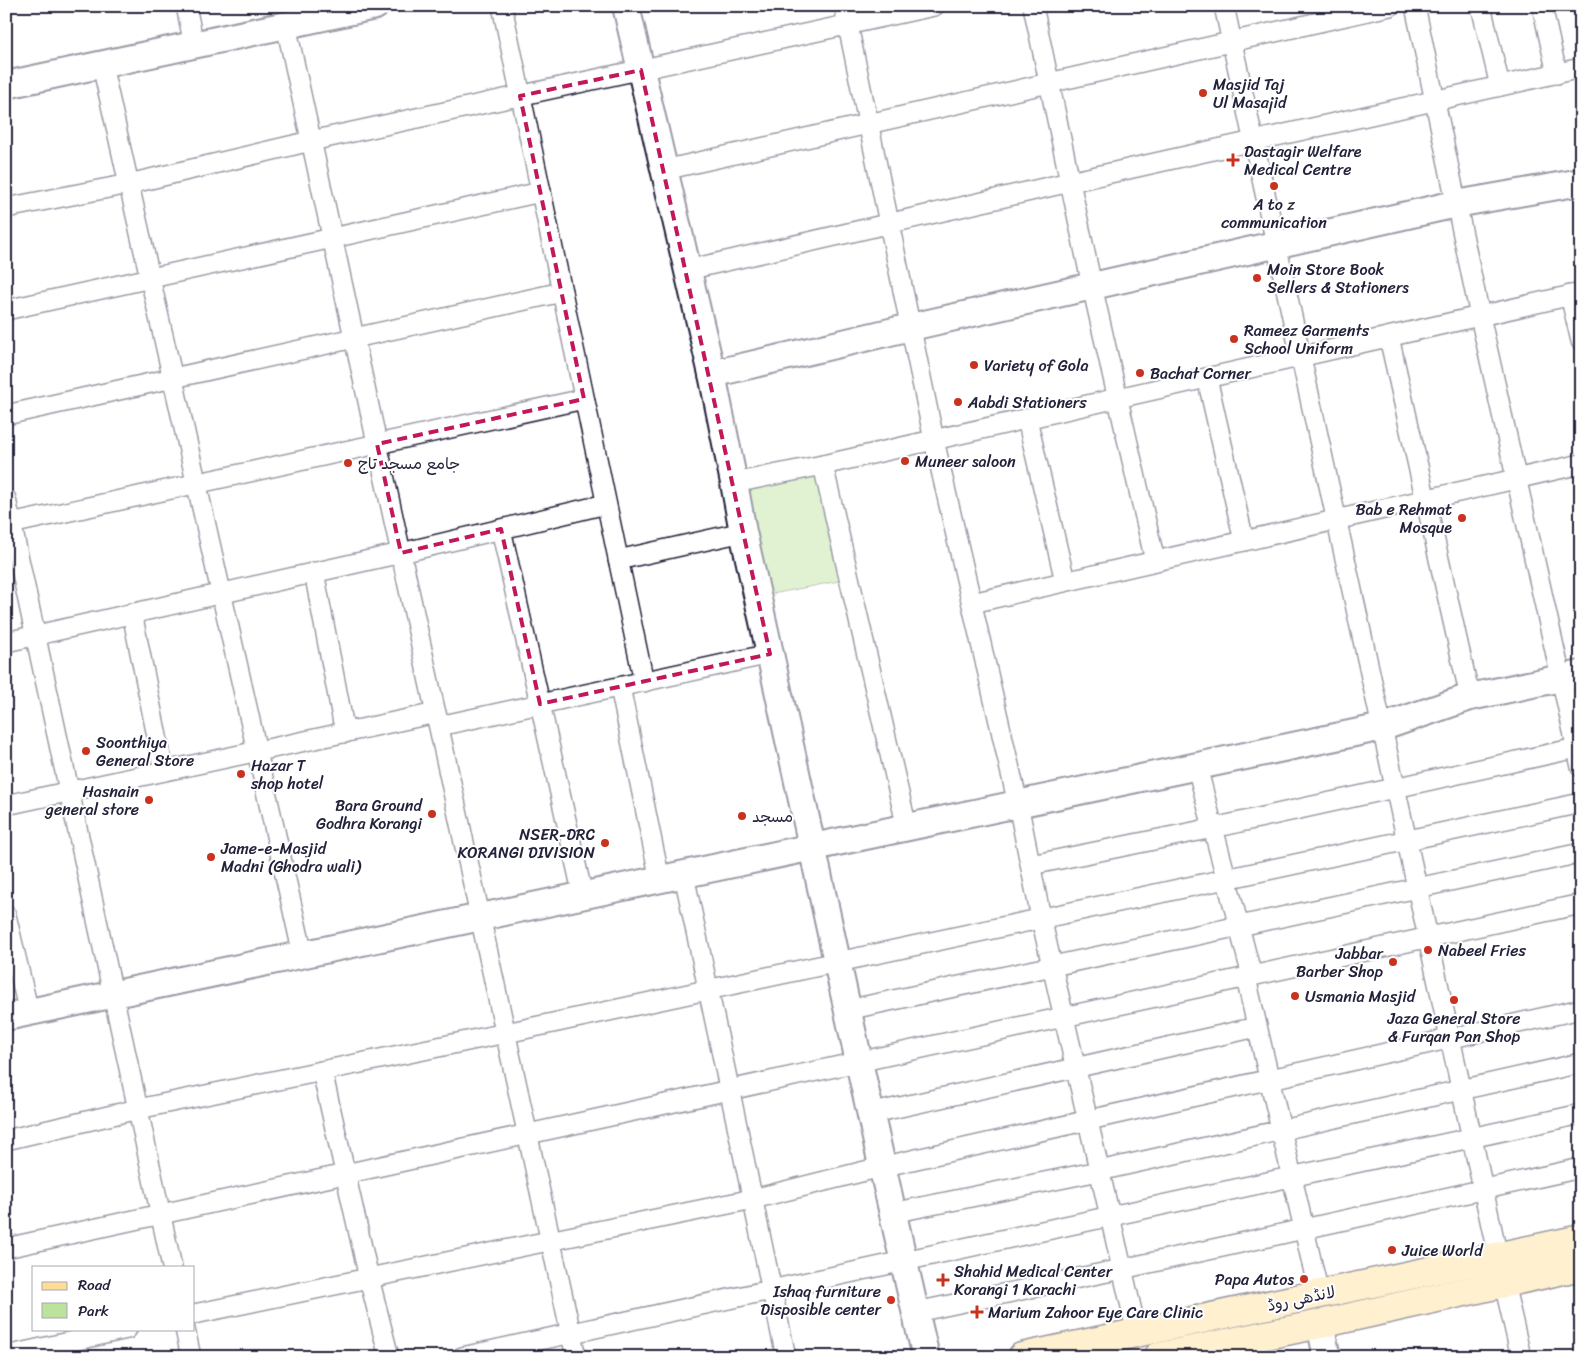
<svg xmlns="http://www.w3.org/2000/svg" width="1587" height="1363" font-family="Sriracha,'Playpen Sans Arabic',sans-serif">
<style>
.green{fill:#bce29d;stroke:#6f826c}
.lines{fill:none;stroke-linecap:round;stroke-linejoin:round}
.street-casing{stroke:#22223b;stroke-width:22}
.secondary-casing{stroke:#22223b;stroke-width:30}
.primary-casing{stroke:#22223b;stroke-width:31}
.street{stroke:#fff;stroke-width:19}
.secondary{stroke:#fff;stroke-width:26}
.primary{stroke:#fedd96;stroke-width:28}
.marked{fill:none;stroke:#c2185b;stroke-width:4;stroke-dasharray:10 6;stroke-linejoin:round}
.poi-dot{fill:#c8321e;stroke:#fff;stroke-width:2}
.labels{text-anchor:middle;stroke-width:4;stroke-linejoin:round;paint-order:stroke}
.poi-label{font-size:16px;fill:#22223b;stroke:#fff;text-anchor:start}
.street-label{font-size:16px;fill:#22223b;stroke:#fff}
</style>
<rect width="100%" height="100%" fill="#fff"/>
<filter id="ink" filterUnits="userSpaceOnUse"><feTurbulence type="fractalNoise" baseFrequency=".02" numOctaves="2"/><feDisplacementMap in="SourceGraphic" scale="10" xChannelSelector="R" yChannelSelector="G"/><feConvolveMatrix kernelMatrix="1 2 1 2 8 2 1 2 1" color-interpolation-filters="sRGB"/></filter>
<g filter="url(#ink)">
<path class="green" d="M 823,465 L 849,579 L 757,597 L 734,483 Z"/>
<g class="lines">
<defs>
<g id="street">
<path d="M 186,6 L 194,45"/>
<path d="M 502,6 L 644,682"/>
<path d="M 844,6 L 934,440 L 1018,804 L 1041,918 L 1137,1333"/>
<path d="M 1033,6 L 1092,286 L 1155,561"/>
<path d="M 1224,6 C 1315,423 1407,840 1498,1257"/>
<path d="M 1415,6 L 1480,316 L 1581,767"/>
<path d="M 1481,6 L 1500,86"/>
<path d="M 1542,6 L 1557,74"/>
<path d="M 286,25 L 576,1357"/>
<path d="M 102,65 L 303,955"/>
<path d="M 664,170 L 1390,6"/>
<path d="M 6,208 L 129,184 L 311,141 L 934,6"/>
<path d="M 687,270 L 1070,182 L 1581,68"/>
<path d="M 1570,295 L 1581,341"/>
<path d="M 6,310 L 541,192"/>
<path d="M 1389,337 L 1470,697"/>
<path d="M 1207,378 L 1244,541"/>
<path d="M 6,415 L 562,292"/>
<path d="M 1027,419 L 1065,581"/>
<path d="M 823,465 L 907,828"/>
<path d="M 734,483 L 823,465 L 1581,293"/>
<path d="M 6,499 L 172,1267"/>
<path d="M 6,525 L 584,399"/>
<path d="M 501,529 L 583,896"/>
<path d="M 618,560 L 743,532"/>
<path d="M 314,572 L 345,733"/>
<path d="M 972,603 L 1581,464"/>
<path d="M 132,613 L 164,771"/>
<path d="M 6,642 L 401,553 L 606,504"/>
<path d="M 620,687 L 660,880"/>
<path d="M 439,726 L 770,654"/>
<path d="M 1197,767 L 1252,976"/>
<path d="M 6,805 L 436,713"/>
<path d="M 1031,865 L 1213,828 L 1581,747"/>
<path d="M 684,875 L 786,1357"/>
<path d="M 6,915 L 29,1013"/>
<path d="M 1246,978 L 1319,1294"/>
<path d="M 847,1010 L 1581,853"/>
<path d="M 322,1071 L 369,1278 L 389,1357"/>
<path d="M 869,1114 L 1257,1027"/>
<path d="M 6,1140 L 138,1109 L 506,1033 L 1581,803"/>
<path d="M 892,1213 L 1099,1171 L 1581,1063"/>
<path d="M 6,1248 L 1581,904"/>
<path d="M 1504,1283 L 1521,1357"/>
<path d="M 916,1312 L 1122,1269 L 1581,1168"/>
<path d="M 194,1314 L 753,1199 L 881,1167 L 1581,1009"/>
<path d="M 185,1329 L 191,1357"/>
<path d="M 6,1356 L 127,1329"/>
<path d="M 462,1357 L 1581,1114"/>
</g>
<g id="secondary">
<path d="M 626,6 L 712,374 L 734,483 L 743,532 C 805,807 861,1083 926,1357"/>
<path d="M 6,85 L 375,6"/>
<path d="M 712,374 L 911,327 L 1456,204 L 1581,182"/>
<path d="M 6,1017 L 1383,727 L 1470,697 L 1581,674"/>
<path d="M 1320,1324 L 1327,1357"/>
</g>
<g id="primary">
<path d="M 1022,1357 L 1581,1239"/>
<path d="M 1158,1357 L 1320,1324 L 1581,1266"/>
</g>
</defs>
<use href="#street" class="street-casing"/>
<use href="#secondary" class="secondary-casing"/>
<use href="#primary" class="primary-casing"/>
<use href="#street" class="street"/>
<use href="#secondary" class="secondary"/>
<use href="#primary" class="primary"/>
</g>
</g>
<path d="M0 0H1587V1363H0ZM 641,70 L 770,654 L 540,704 L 501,529 L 401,553 L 377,444 L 584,399 L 520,96 Z" fill="#fff" fill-opacity=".55" fill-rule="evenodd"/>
<path class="marked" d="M 641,70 L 770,654 L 540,704 L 501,529 L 401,553 L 377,444 L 584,399 L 520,96 Z"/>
<g class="poi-dot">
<circle cx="1203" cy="93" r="5"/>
<path d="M1230.5 152.5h5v5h5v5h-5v5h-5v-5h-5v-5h5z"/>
<circle cx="1274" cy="186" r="5"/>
<circle cx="1257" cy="278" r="5"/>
<circle cx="1234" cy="339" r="5"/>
<circle cx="974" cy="365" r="5"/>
<circle cx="1140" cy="373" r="5"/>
<circle cx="958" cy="402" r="5"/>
<circle cx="905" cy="461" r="5"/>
<circle cx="348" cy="463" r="5"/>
<circle cx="1462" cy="518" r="5"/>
<circle cx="86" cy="751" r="5"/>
<circle cx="241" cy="774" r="5"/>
<circle cx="149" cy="800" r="5"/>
<circle cx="432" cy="814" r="5"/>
<circle cx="742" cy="816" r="5"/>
<circle cx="605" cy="843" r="5"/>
<circle cx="211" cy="857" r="5"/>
<circle cx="1428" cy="950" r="5"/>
<circle cx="1393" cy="962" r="5"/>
<circle cx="1295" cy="996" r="5"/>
<circle cx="1454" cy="1000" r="5"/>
<circle cx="1392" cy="1250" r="5"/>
<circle cx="1304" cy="1279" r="5"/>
<path d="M940.5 1272.5h5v5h5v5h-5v5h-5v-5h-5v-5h5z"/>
<circle cx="891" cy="1300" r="5"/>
<path d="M974.5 1304.5h5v5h5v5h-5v5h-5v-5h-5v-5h5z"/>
</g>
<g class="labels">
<g class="poi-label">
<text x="1213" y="90">Masjid Taj<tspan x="1213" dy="18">Ul Masajid</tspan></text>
<text x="1244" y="157">Dastagir Welfare<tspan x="1244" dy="18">Medical Centre</tspan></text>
<text x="1274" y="210" text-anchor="middle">A to z<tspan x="1274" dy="18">communication</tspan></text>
<text x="1267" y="275">Moin Store Book<tspan x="1267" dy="18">Sellers &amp; Stationers</tspan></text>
<text x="1244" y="336">Rameez Garments<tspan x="1244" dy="18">School Uniform</tspan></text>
<text x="984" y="371">Variety of Gola</text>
<text x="1150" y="379">Bachat Corner</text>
<text x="968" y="408">Aabdi Stationers</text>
<text x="915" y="467">Muneer saloon</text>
<text x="358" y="469">جامع مسجد تاج</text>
<text x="1452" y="515" text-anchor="end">Bab e Rehmat<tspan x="1452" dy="18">Mosque</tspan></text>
<text x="96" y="748">Soonthiya<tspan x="96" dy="18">General Store</tspan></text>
<text x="251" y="771">Hazar T<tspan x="251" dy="18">shop hotel</tspan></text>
<text x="139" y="797" text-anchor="end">Hasnain<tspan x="139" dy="18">general store</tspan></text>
<text x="422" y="811" text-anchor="end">Bara Ground<tspan x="422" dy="18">Godhra Korangi</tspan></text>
<text x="752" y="822">مسجد</text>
<text x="595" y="840" text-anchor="end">NSER-DRC<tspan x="595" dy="18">KORANGI DIVISION</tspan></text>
<text x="221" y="854">Jame-e-Masjid<tspan x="221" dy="18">Madni (Ghodra wali)</tspan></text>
<text x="1438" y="956">Nabeel Fries</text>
<text x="1383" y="959" text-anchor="end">Jabbar<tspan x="1383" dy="18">Barber Shop</tspan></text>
<text x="1305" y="1002">Usmania Masjid</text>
<text x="1454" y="1024" text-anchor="middle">Jaza General Store<tspan x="1454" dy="18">&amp; Furqan Pan Shop</tspan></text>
<text x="1402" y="1256">Juice World</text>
<text x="954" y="1277">Shahid Medical Center<tspan x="954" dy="18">Korangi 1 Karachi</tspan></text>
<text x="1294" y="1285" text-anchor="end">Papa Autos</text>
<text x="881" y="1297" text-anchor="end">Ishaq furniture<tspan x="881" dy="18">Disposible center</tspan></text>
<text x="988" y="1318">Marium Zahoor Eye Care Clinic</text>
</g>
<g class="street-label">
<text transform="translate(1301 1298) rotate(-12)" y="6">لانڈھی روڈ</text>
</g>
</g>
<rect width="1587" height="1363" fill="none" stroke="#fff" stroke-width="25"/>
<rect x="12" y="12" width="1562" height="1338" fill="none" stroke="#22223b" stroke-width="2" filter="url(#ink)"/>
<rect x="32" y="1266" width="162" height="65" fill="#ffffff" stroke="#a7a7b1"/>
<rect x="42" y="1282" width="25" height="8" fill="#fedd96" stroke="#a7a7b1"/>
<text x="78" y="1290" font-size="15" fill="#22223b">Road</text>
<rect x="42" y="1303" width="25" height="15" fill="#bce29d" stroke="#a7a7b1"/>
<text x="78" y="1316" font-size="15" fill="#22223b">Park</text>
</svg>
